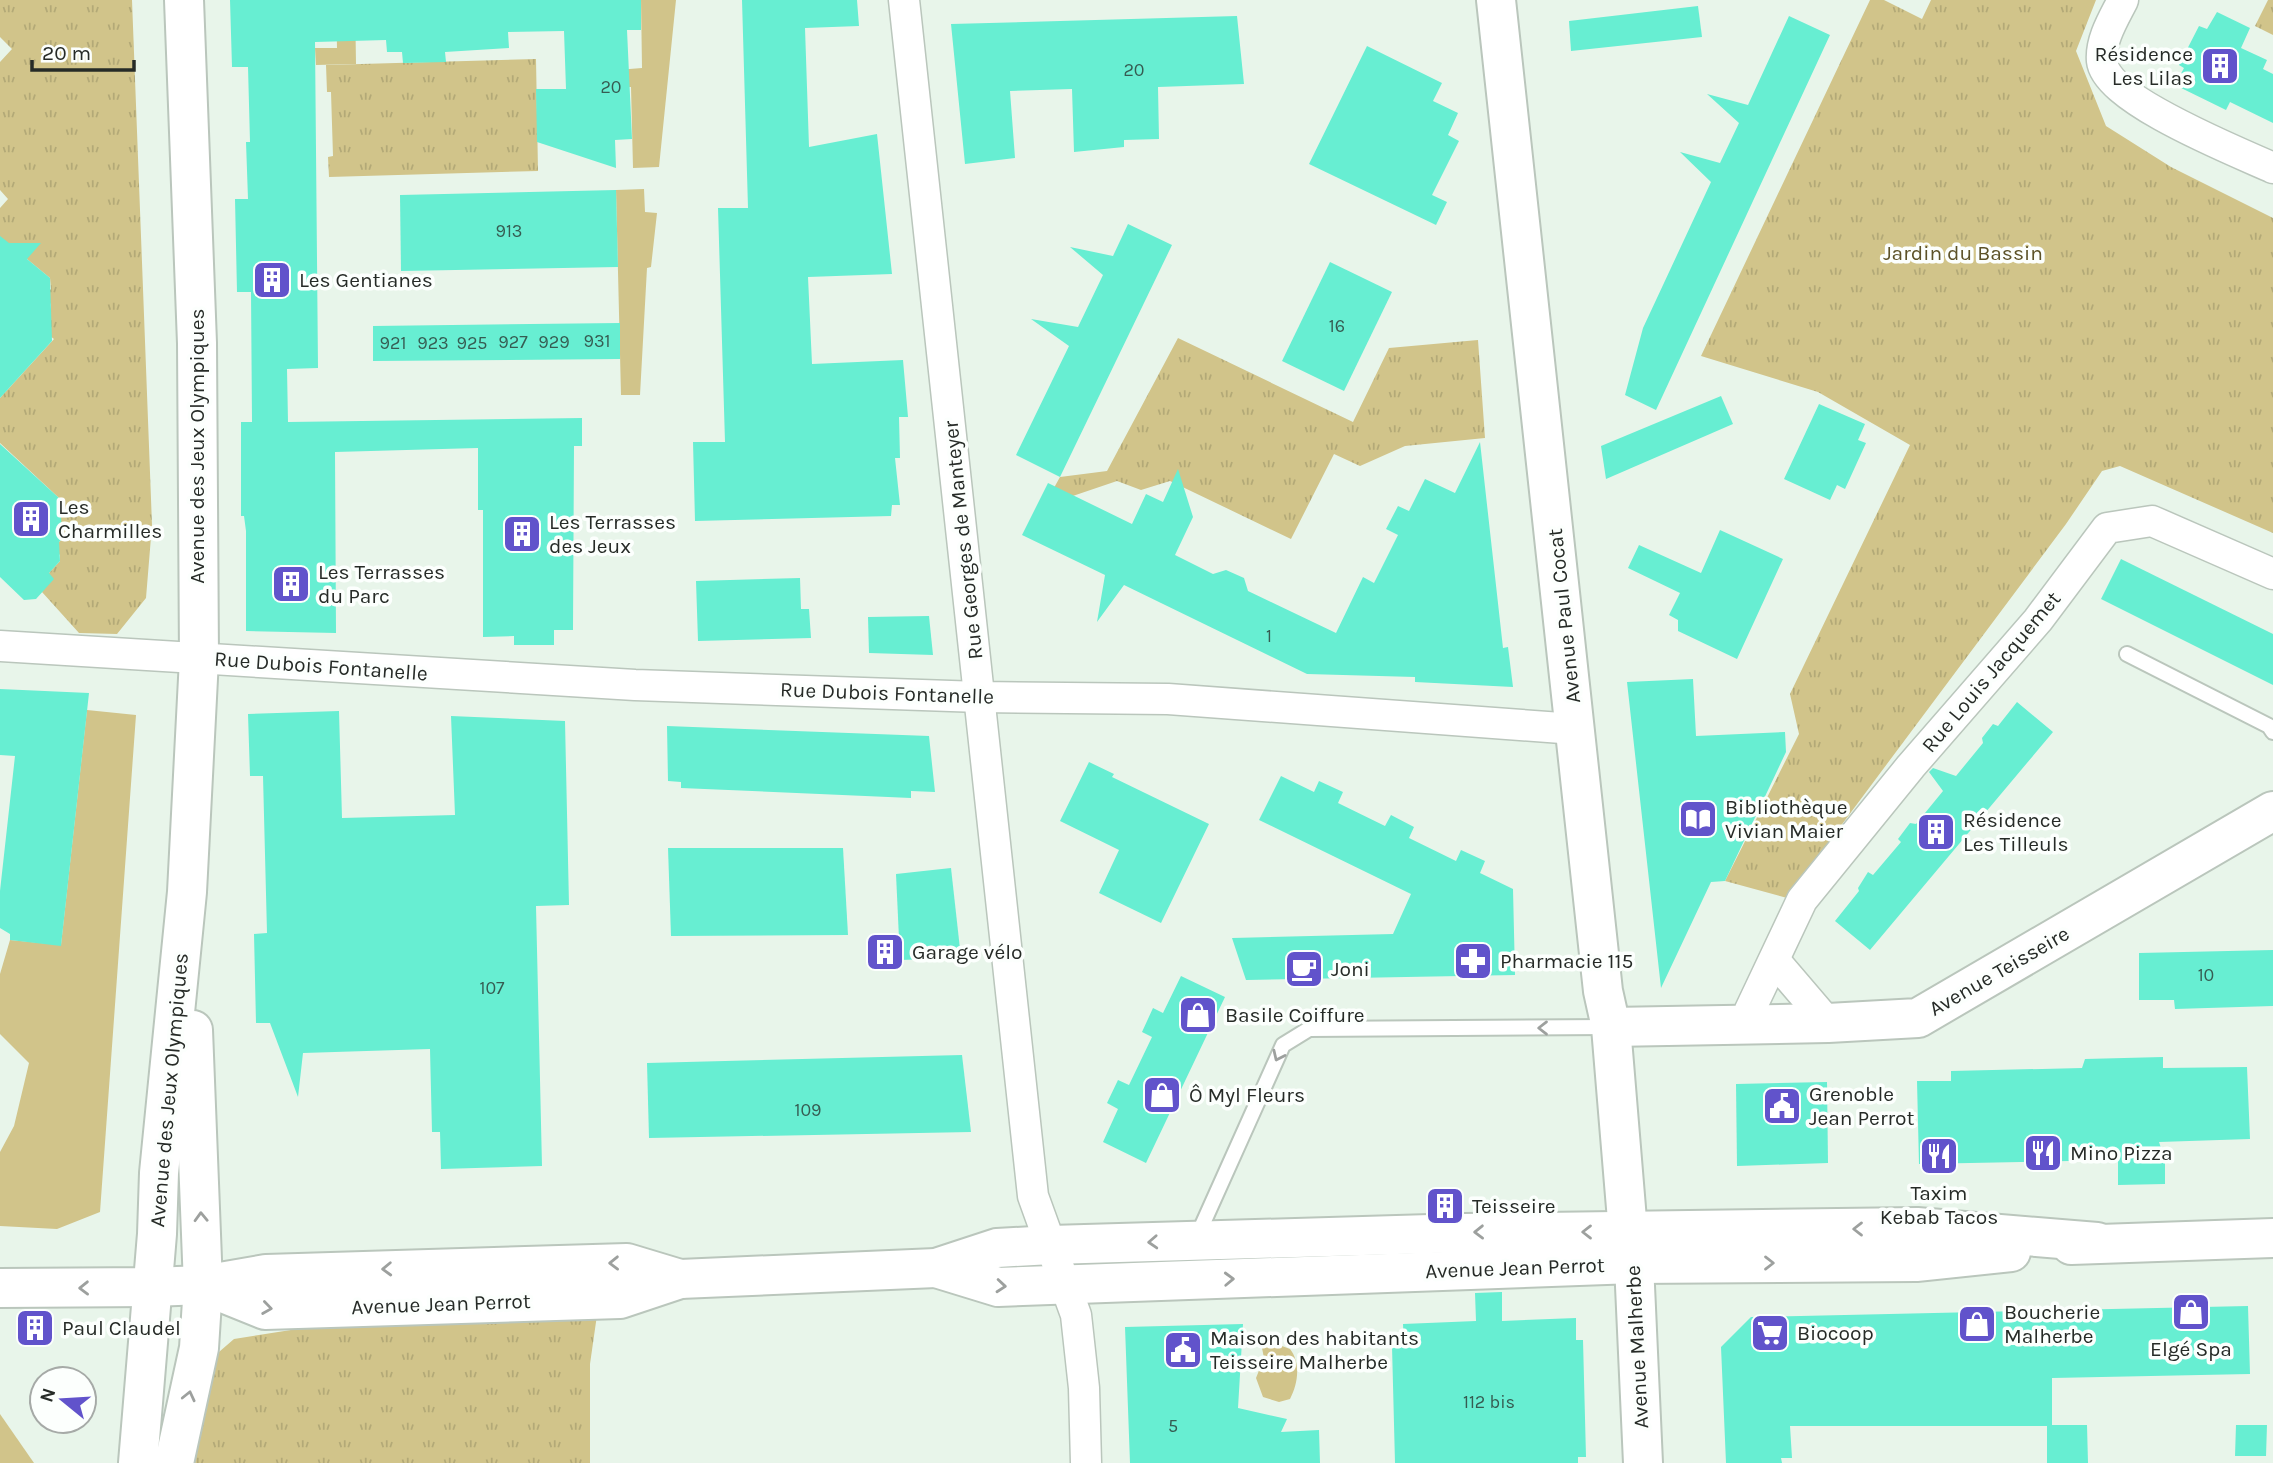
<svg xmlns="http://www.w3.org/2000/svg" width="2273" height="1463" font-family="Karla,sans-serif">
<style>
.green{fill:#d1c48a}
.park{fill:url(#park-tufts)}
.building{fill:#67eed2}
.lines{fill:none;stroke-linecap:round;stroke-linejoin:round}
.lane-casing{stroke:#bac6bc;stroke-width:18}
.street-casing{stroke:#bac6bc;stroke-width:33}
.secondary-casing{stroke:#bac6bc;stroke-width:42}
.lane{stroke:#fff;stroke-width:14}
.street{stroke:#fff;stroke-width:30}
.secondary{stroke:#fff;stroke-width:38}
.oneway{stroke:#9da09e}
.labels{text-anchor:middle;stroke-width:7;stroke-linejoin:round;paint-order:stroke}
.number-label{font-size:18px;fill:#365c52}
.poi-label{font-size:21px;fill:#262b27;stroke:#fcfffd;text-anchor:start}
.park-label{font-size:21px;fill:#5c5228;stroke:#fcfffd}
.street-label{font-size:21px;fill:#262b27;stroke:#fcfffd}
</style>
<defs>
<pattern id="park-tufts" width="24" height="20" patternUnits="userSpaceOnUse" patternTransform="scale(1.75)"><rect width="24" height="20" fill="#d1c48a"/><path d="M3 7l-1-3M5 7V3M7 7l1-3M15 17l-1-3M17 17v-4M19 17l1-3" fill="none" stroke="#b3a977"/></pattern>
</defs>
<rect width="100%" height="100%" fill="#e8f5ea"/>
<g class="green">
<path d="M 336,0 L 355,0 L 356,64 L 316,65 L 315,48 L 337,48 Z"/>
<path d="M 641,0 L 676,0 L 659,167 L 633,168 L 631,87 L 618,87 L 617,70 L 642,68 Z"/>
<path d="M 644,189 L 645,212 L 657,213 L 651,267 L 647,268 L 640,395 L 621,395 L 616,190 Z"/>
<path d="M 87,710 L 136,715 L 100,1212 L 57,1229 L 0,1226 L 0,1152 L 14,1126 L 29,1063 L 0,1034 L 0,974 L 10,940 L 61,945 Z"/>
<path d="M 1274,1343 L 1290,1349 C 1301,1363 1298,1384 1290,1399 L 1279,1402 L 1263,1397 L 1256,1378 L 1264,1358 L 1262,1348 L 1266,1344 Z"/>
<path d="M 0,1414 L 34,1463 L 0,1463 Z"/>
</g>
<g class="park">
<path d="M 0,0 L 132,0 L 152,525 L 146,598 L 117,634 L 79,633 L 42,592 L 49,573 L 60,561 L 60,555 L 53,548 L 61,540 L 56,502 L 59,498 L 0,443 L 0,398 L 54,339 L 50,336 L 51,305 L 46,294 L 51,289 L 50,278 L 27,259 L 0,249 L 0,208 L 8,199 L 0,190 L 0,62 L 12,49 L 0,37 Z"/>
<path d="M 1870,0 L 1884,0 L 1922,19 L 1931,0 L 2096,0 L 2076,51 L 2106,126 L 2171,167 L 2273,218 L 2273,533 L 2120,466 L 2102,471 L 2066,524 L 1787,898 L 1725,881 L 1799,734 L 1790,694 L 1910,445 L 1818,392 L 1701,356 Z"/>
<path d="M 2268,0 L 2273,0 L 2273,35 L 2255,26 Z"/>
<path d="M 536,59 L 538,171 L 329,177 L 328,157 L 333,156 L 331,92 L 327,92 L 326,65 Z"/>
<path d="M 1178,338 L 1353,422 L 1389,348 L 1478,340 L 1485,438 L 1405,446 L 1360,466 L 1334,454 L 1291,539 L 1170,481 L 1141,490 L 1117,481 L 1061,500 L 1050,495 L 1060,477 L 1107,471 Z"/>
<path d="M 597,1315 L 590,1364 L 590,1463 L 186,1463 L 212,1358 L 234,1339 L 342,1322 Z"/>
</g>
<g class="building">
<path d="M 230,0 L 641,0 L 641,30 L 627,30 L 632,139 L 615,140 L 616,168 L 537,142 L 536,89 L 566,89 L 564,31 L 508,32 L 509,48 L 445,52 L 446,62 L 403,63 L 402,52 L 387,52 L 386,40 L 315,42 L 318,368 L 287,369 L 288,422 L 582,418 L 582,446 L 574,446 L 573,630 L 554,630 L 554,645 L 514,645 L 514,636 L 483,637 L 483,510 L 478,510 L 478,448 L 335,452 L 336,633 L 246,631 L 246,531 L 244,516 L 241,516 L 241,422 L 252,422 L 251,292 L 237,292 L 235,199 L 248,199 L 246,142 L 250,142 L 248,67 L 232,67 Z"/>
<path d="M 742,0 L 857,0 L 859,26 L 805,28 L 809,147 L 877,134 L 892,274 L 808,277 L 812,364 L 903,360 L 908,417 L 899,417 L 900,458 L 895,458 L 900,505 L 892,505 L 891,516 L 695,521 L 693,442 L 725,442 L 718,208 L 748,208 Z"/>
<path d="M 1698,6 L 1702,37 L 1571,51 L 1569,21 Z"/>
<path d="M 2217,12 L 2250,28 L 2241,48 L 2267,60 L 2263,69 L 2273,74 L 2273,123 L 2230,102 L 2226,110 L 2175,85 L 2184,68 L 2179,65 L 2199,26 L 2207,29 Z"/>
<path d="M 1237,16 L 1244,84 L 1158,87 L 1159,139 L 1124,140 L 1124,147 L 1074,152 L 1072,89 L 1010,91 L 1015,158 L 965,164 L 951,24 Z"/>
<path d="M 1789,16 L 1830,35 L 1656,410 L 1625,395 L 1643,328 L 1711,182 L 1680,152 L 1720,163 L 1739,123 L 1707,94 L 1748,105 Z"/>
<path d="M 1367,46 L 1442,83 L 1433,101 L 1458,113 L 1448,135 L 1459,141 L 1432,195 L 1447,202 L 1436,225 L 1309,164 Z"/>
<path d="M 616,190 L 618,267 L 401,271 L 400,195 Z"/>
<path d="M 1128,224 L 1172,245 L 1060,477 L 1016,455 L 1069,346 L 1031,319 L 1078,327 L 1103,275 L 1070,247 L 1113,256 Z"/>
<path d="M 0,236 L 9,243 L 41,243 L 27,259 L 50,278 L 52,341 L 0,398 Z"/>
<path d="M 1330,262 L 1392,292 L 1344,391 L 1282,361 Z"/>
<path d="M 620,323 L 620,359 L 373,361 L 373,326 Z"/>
<path d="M 1721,396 L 1733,424 L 1606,479 L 1601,446 Z"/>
<path d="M 1819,404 L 1865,424 L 1858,440 L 1866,443 L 1845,489 L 1837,485 L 1830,500 L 1784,479 Z"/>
<path d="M 1480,442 L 1503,648 L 1508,647 L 1513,687 L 1415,682 L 1415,677 L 1307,674 L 1124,585 L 1097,622 L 1105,575 L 1022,535 L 1048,483 L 1132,524 L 1146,494 L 1163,502 L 1178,469 L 1193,517 L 1175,555 L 1213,574 L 1226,570 L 1244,578 L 1248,591 L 1336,633 L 1363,577 L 1374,583 L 1398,535 L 1386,529 L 1398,506 L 1409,511 L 1425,479 L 1455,493 Z"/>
<path d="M 0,444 L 59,498 L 63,538 L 59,542 L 60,561 L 49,573 L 54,579 L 36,599 L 24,600 L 0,577 Z"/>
<path d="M 1720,530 L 1783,559 L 1737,659 L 1678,631 L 1678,620 L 1669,615 L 1680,593 L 1628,568 L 1639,545 L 1701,573 Z"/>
<path d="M 2121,559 L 2273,634 L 2273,685 L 2101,599 Z"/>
<path d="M 800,578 L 801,609 L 809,609 L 811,638 L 698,641 L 696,581 Z"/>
<path d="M 929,616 L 933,655 L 869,653 L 868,617 Z"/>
<path d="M 1693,679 L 1696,736 L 1785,732 L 1786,752 L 1725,881 L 1711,882 L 1661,988 L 1627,682 Z"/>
<path d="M 0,689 L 89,693 L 61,946 L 10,940 L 10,934 L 0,928 L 0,891 L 15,756 L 0,755 Z"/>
<path d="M 2017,702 L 2053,732 L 1870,950 L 1835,921 L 1859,891 L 1858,888 L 1868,872 L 1873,875 L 1901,842 L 1898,839 L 1910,823 L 1916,824 L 1943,791 L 1929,772 L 1933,768 L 1956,776 L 1983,743 L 1982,738 L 1993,724 L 1998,726 Z"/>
<path d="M 339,711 L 342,818 L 455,815 L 451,716 L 565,721 L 569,905 L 536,906 L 542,1166 L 441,1169 L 440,1132 L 432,1132 L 430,1049 L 303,1053 L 298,1097 L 270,1023 L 256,1023 L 254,934 L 267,933 L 263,776 L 250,776 L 248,714 Z"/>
<path d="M 667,726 L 929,736 L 935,792 L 911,791 L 911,798 L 681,788 L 681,782 L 668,781 Z"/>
<path d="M 1089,762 L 1114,774 L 1112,777 L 1209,824 L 1161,923 L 1099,893 L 1119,850 L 1060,821 Z"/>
<path d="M 1281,776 L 1314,792 L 1319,781 L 1343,792 L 1338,803 L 1385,826 L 1391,815 L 1414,827 L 1409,838 L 1456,861 L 1461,850 L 1485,861 L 1480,873 L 1513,889 L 1515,975 L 1246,980 L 1232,938 L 1393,934 L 1411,894 L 1259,820 Z"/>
<path d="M 668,848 L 843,848 L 848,935 L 671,936 Z"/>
<path d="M 951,868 L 961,958 L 900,960 L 896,874 Z"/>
<path d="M 2273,950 L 2273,1006 L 2175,1009 L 2174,1000 L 2139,1000 L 2139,953 Z"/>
<path d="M 1181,976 L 1225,997 L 1146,1163 L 1103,1142 L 1118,1109 L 1107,1103 L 1118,1080 L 1129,1085 L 1152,1037 L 1142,1032 L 1153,1008 L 1163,1013 Z"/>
<path d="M 962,1055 L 971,1132 L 649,1138 L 647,1063 Z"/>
<path d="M 2163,1057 L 2163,1068 L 2247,1067 L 2250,1139 L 2159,1142 L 2165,1160 L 2165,1184 L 2118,1185 L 2118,1160 L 1919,1164 L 1917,1081 L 1951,1081 L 1951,1071 L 2082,1068 L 2085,1059 Z"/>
<path d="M 1827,1082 L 1828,1163 L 1737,1166 L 1736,1084 Z"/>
<path d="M 1502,1292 L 1502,1321 L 1576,1318 L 1576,1340 L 1583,1340 L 1586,1457 L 1578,1457 L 1578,1463 L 1395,1463 L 1392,1346 L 1404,1346 L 1403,1324 L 1476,1321 L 1475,1293 Z"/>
<path d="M 2248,1306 L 2250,1374 L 2052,1378 L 2052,1425 L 2087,1425 L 2088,1463 L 2047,1463 L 2047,1426 L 1790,1426 L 1792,1458 L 1781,1458 L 1782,1463 L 1726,1463 L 1721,1347 L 1751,1317 Z"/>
<path d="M 1243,1324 L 1238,1408 L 1287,1419 L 1281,1432 L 1319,1430 L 1320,1463 L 1130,1463 L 1125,1327 Z"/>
<path d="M 2236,1425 L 2267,1425 L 2266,1456 L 2235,1456 Z"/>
</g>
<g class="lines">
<defs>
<g id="lane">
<path d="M 2127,654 L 2269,726 L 2273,732"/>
<path d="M 1196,1239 L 1283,1045 L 1309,1029 L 1609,1027"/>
</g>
<g id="street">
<path d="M 904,0 L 1033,1196 L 1076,1315 L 1084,1388 L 1086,1463"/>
<path d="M 2123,0 C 2114,18 2100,40 2102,61 C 2106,100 2238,152 2273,168"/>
<path d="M 0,646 L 635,685 L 980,697 L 1168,699 L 1575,729"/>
<path d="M 1775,961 L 1828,1023"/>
<path d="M 1747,1024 L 1750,1010 L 1802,900 L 1911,766 L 2038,620 L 2107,528 L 2152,521 L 2273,574"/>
</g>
<g id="secondary">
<path d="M 1496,0 L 1603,991 L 1611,1027 L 1628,1232 L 1634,1264 L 1643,1463"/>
<path d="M 1611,1027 L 1828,1023 L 1918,1018 L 2273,811"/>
<path d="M 2071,1245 L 2273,1238"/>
<path d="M 936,1268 L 998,1287 L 1634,1264 L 1916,1262 L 2011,1252"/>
<path d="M 203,1285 L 265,1310 L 620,1299 L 680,1279 L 936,1268 L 997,1248 L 1051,1245 L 1464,1233 L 1917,1227 L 2097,1242"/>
<path d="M 0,1288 L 152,1287 L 203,1285 L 266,1274 L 627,1263 L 680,1279"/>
<path d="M 138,1463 L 157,1234 L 159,1173 L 187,892 L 199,659 L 197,343 L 184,0"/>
<path d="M 174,1463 L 199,1348 L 203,1285 L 193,1030"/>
</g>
</defs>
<use href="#lane" class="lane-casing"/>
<use href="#street" class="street-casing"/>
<use href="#secondary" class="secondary-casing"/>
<use href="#lane" class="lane"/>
<use href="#street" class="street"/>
<use href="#secondary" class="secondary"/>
</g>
<defs><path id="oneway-chevron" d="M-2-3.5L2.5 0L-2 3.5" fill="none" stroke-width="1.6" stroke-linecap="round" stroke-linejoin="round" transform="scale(1.75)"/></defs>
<g class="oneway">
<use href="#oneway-chevron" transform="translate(1543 1028) rotate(180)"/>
<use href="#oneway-chevron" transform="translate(1278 1056) rotate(115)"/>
<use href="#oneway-chevron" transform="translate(201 1217) rotate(-92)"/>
<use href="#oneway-chevron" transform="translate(1858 1229) rotate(180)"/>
<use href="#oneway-chevron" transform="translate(1479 1232) rotate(179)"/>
<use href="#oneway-chevron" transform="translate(1587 1232) rotate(180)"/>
<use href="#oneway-chevron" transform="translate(1153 1242) rotate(177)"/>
<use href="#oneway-chevron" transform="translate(614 1263) rotate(179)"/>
<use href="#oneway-chevron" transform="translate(1769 1263)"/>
<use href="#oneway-chevron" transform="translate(387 1269) rotate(178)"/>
<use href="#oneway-chevron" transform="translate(1229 1279) rotate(-2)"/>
<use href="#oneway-chevron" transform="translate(1001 1286) rotate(5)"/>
<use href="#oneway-chevron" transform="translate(84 1288) rotate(179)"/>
<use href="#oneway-chevron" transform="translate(267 1308) rotate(8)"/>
<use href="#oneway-chevron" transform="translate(189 1396) rotate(-77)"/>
</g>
<defs>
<symbol id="building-square" viewBox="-11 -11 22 22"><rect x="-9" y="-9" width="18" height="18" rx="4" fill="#6153cb" stroke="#fcfffd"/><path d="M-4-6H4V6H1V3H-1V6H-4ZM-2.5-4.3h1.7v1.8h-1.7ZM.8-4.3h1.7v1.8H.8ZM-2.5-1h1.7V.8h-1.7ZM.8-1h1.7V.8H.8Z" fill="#fff"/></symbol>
<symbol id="library-square" viewBox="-11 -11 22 22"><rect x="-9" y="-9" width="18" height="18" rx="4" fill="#6153cb" stroke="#fcfffd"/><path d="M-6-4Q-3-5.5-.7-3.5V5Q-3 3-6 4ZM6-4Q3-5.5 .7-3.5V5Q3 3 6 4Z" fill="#fff"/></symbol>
<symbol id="pharmacy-square" viewBox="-11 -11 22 22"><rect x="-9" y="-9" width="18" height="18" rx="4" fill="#6153cb" stroke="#fcfffd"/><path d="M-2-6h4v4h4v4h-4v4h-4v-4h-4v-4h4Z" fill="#fff"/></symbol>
<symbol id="cafe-square" viewBox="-11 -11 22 22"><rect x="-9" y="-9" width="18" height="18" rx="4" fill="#6153cb" stroke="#fcfffd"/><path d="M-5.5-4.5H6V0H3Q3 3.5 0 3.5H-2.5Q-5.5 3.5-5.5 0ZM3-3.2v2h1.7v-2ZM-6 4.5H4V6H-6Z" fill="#fff"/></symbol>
<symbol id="shop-square" viewBox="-11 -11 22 22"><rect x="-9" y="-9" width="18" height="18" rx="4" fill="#6153cb" stroke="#fcfffd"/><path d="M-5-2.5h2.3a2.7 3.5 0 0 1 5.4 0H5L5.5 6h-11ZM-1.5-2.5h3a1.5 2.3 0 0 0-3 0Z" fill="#fff"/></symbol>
<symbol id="civic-square" viewBox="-11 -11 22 22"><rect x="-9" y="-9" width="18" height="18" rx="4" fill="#6153cb" stroke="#fcfffd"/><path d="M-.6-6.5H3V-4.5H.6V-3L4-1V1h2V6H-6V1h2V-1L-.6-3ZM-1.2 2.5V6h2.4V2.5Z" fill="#fff"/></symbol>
<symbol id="restaurant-square" viewBox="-11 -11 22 22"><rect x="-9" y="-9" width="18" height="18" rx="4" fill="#6153cb" stroke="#fcfffd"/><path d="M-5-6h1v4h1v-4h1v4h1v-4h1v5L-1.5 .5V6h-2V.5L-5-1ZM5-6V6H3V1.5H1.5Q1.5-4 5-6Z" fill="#fff"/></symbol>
<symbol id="supermarket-square" viewBox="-11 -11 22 22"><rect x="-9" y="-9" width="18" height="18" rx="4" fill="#6153cb" stroke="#fcfffd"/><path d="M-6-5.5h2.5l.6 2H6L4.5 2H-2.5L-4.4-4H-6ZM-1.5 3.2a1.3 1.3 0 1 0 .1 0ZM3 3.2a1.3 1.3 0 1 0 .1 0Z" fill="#fff"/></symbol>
</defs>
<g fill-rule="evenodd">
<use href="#building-square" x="2198" y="44" width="44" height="44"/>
<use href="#building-square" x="250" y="258" width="44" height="44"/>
<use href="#building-square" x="9" y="497" width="44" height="44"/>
<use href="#building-square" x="500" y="512" width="44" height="44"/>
<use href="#building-square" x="269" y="562" width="44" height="44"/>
<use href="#library-square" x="1676" y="797" width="44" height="44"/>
<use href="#building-square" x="1914" y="810" width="44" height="44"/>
<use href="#building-square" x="863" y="930" width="44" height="44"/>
<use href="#pharmacy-square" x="1451" y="939" width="44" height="44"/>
<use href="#cafe-square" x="1282" y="947" width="44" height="44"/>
<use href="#shop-square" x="1176" y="993" width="44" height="44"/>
<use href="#shop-square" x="1140" y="1073" width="44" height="44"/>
<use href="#civic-square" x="1760" y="1084" width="44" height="44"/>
<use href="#restaurant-square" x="2021" y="1131" width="44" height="44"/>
<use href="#restaurant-square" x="1917" y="1134" width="44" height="44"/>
<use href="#building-square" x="1423" y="1184" width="44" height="44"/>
<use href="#shop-square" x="2169" y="1290" width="44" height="44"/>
<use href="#shop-square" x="1955" y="1302" width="44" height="44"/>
<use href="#building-square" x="13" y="1306" width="44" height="44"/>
<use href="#supermarket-square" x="1748" y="1311" width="44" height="44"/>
<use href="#civic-square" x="1161" y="1328" width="44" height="44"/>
</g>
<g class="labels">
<g class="number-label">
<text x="1134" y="76">20</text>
<text x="611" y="93">20</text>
<text x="509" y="237">913</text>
<text x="1337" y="332">16</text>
<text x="597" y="347">931</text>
<text x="513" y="348">927</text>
<text x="554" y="348">929</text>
<text x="393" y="349">921</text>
<text x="433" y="349">923</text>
<text x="472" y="349">925</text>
<text x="1269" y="642">1</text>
<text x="2206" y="981">10</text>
<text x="492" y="994">107</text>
<text x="808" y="1116">109</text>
<text x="1489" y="1408">112 bis</text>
<text x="1173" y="1432">5</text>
</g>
<g class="poi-label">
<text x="2193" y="61" text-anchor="end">Résidence<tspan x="2193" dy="24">Les Lilas</tspan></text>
<text x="299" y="287">Les Gentianes</text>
<text x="58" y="514">Les<tspan x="58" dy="24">Charmilles</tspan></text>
<text x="549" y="529">Les Terrasses<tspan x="549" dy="24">des Jeux</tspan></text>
<text x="318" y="579">Les Terrasses<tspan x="318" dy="24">du Parc</tspan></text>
<text x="1725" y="814">Bibliothèque<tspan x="1725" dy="24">Vivian Maier</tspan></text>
<text x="1963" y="827">Résidence<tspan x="1963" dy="24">Les Tilleuls</tspan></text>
<text x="912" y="959">Garage vélo</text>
<text x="1500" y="968">Pharmacie 115</text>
<text x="1331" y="976">Joni</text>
<text x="1225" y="1022">Basile Coiffure</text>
<text x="1809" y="1101">Grenoble<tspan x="1809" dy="24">Jean Perrot</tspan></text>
<text x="1189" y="1102">Ô Myl Fleurs</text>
<text x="2070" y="1160">Mino Pizza</text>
<text x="1939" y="1200" text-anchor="middle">Taxim<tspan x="1939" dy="24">Kebab Tacos</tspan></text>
<text x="1472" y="1213">Teisseire</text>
<text x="2004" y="1319">Boucherie<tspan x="2004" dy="24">Malherbe</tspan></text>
<text x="62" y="1335">Paul Claudel</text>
<text x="1797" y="1340">Biocoop</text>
<text x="1210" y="1345">Maison des habitants<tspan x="1210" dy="24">Teisseire Malherbe</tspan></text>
<text x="2191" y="1356" text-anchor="middle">Elgé Spa</text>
</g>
<g class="park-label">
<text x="1963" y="260">Jardin du Bassin</text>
</g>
<g class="street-label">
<text transform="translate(197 446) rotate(-90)" y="7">Avenue des Jeux Olympiques</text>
<text transform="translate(963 540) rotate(-96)" y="7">Rue Georges de Manteyer</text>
<text transform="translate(1564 616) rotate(-96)" y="7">Avenue Paul Cocat</text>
<text transform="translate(321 666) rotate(4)" y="7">Rue Dubois Fontanelle</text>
<text transform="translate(1991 672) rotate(-50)" y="7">Rue Louis Jacquemet</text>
<text transform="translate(887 693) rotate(2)" y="7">Rue Dubois Fontanelle</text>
<text transform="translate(1999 971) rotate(-30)" y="7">Avenue Teisseire</text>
<text transform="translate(169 1090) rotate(-85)" y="7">Avenue des Jeux Olympiques</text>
<text transform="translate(1515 1268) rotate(-2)" y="7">Avenue Jean Perrot</text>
<text transform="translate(441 1304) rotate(-2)" y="7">Avenue Jean Perrot</text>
<text transform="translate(1637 1347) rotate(-93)" y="7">Avenue Malherbe</text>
</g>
</g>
<g transform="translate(63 1400) rotate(288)"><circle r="33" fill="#fcfffd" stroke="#a6aaa7" stroke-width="2"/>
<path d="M0-5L12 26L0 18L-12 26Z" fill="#6153cb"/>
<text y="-10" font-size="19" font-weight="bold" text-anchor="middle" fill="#262b27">N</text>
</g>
<path d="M32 60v10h102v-10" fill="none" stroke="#262b27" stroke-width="3.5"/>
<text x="42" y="60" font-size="21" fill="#262b27" stroke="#fcfffd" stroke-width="5" paint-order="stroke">20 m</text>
</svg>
